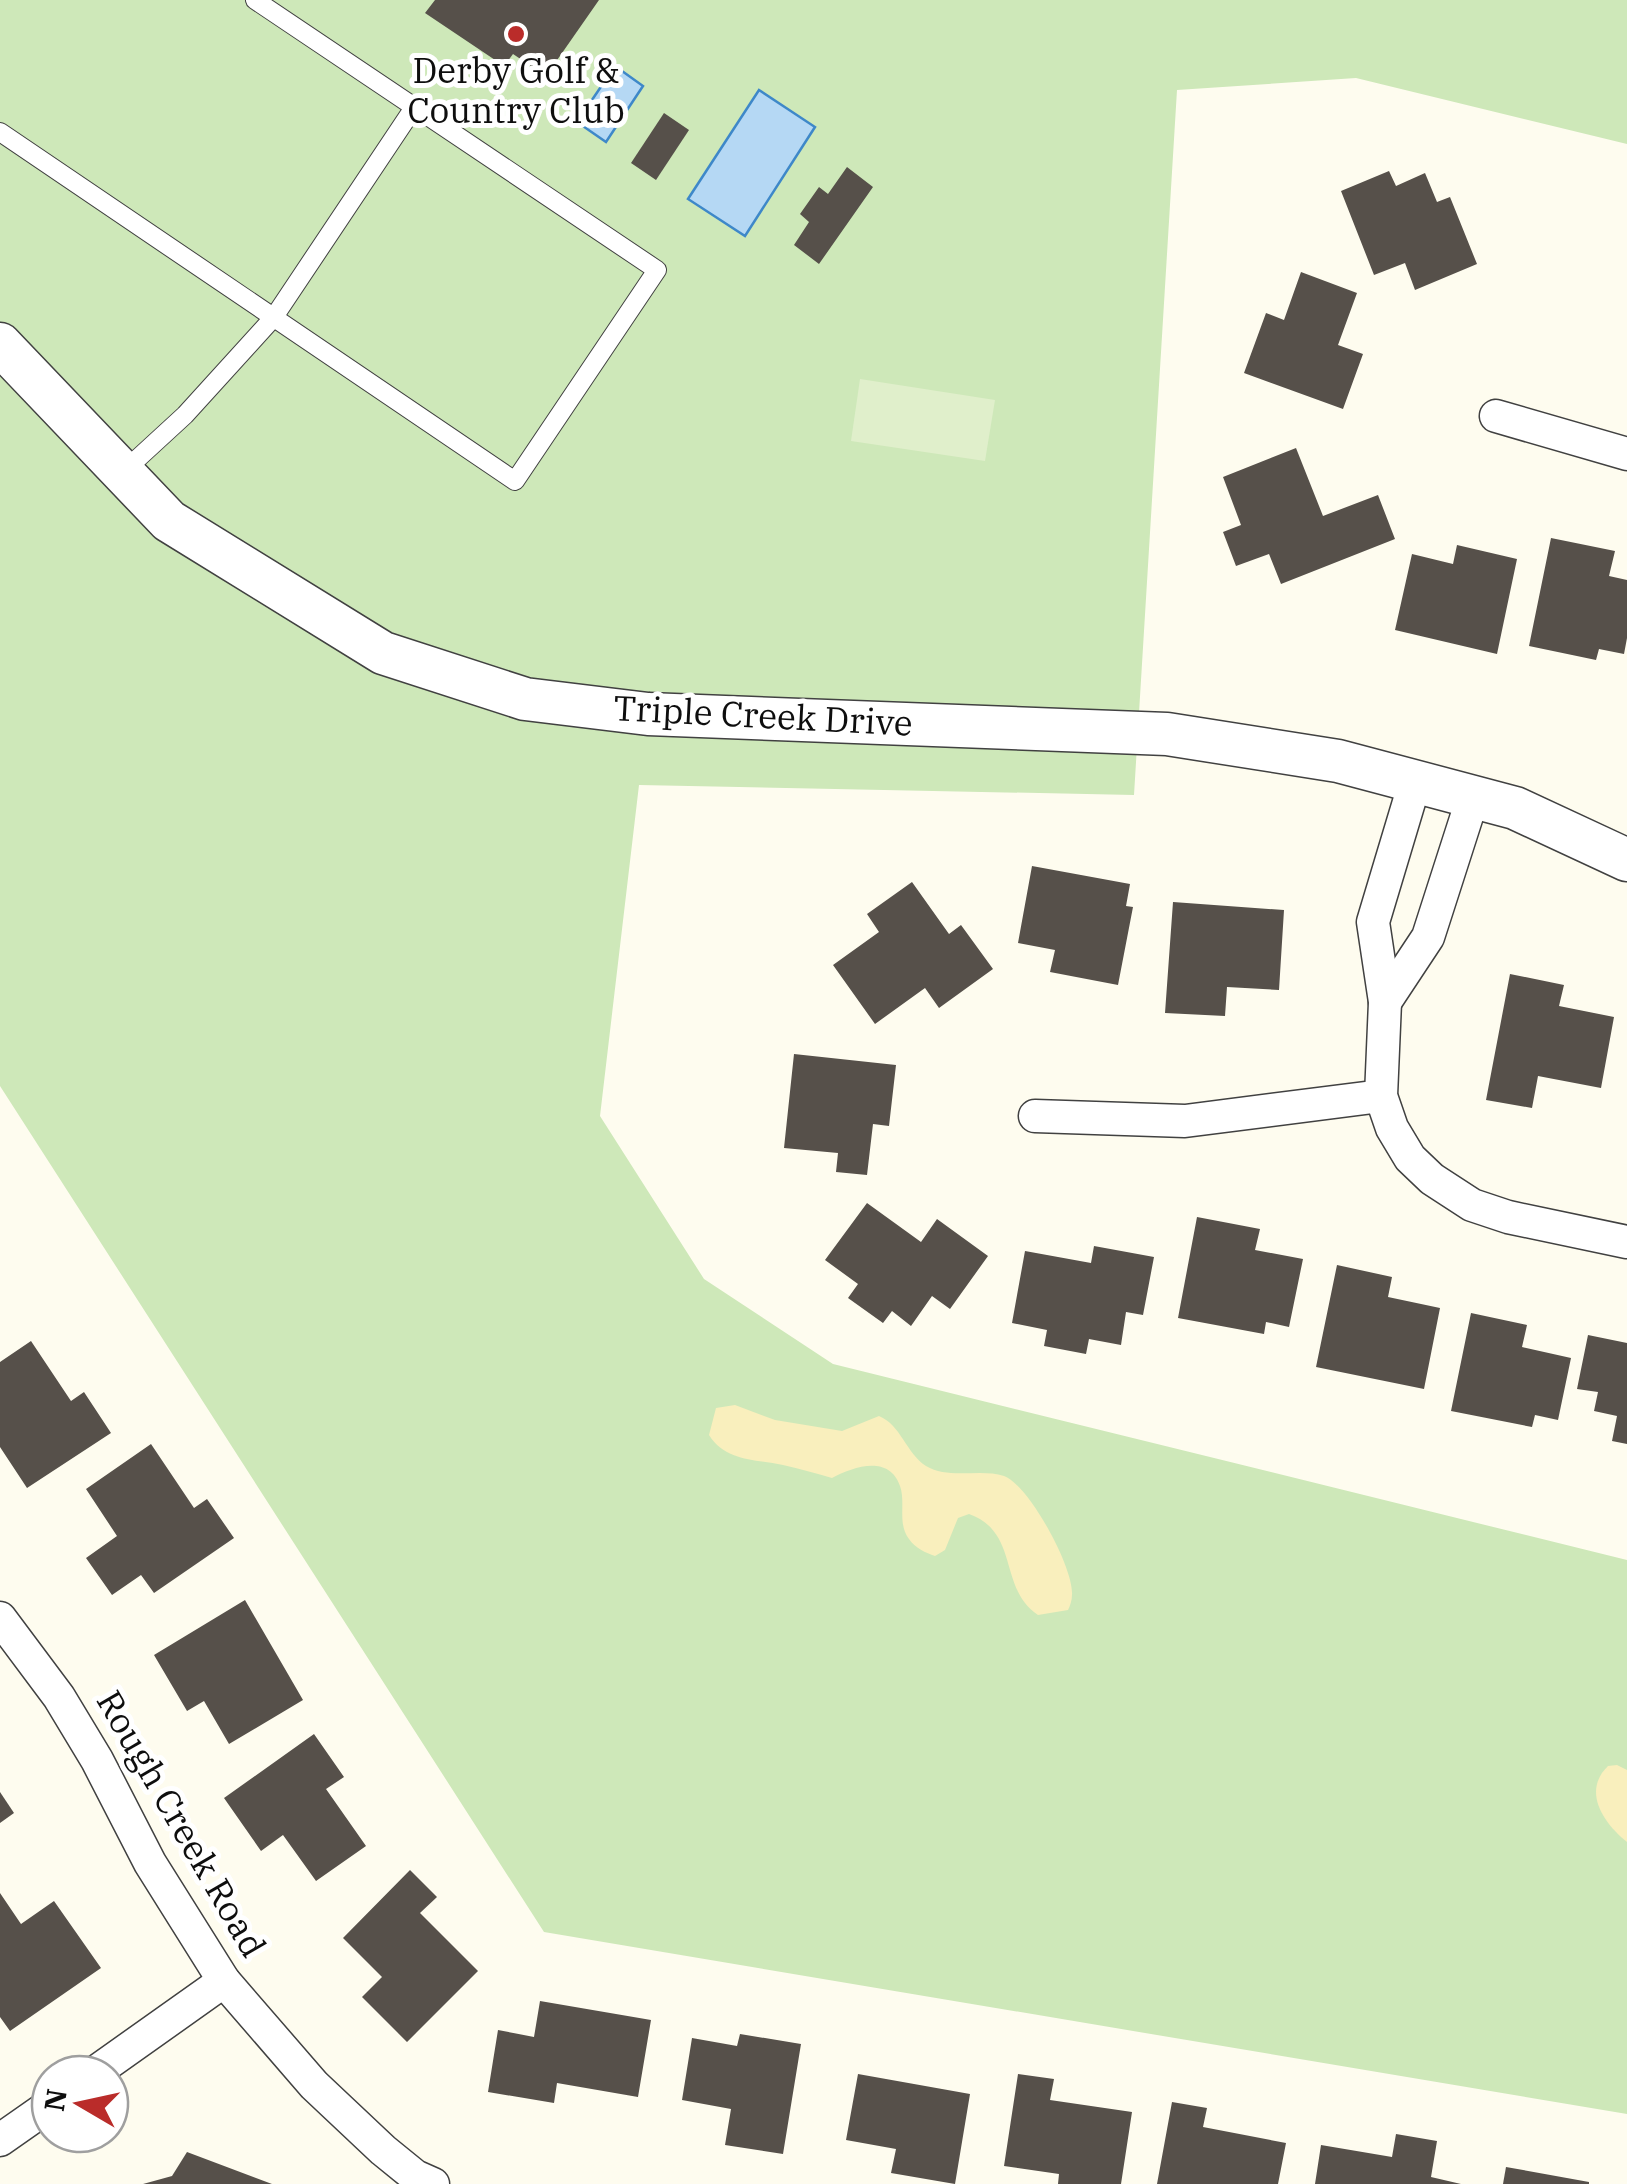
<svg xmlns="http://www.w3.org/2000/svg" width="1627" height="2184" font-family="'IBM Plex Serif',serif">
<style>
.green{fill:#cee8b9}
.sand{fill:#f9efbd}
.pitch{fill:#e0efcb}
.water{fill:#b5d8f4;stroke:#3e88c9;stroke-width:2.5}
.building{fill:#56504a}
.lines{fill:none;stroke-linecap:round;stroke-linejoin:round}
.service-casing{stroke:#414141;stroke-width:20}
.minor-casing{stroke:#414141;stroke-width:35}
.tertiary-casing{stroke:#414141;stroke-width:45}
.service{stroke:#fff;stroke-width:18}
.minor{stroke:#fff;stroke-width:32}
.tertiary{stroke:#fff;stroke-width:42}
.poi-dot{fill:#ba2c2a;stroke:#fff;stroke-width:4}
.labels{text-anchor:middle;stroke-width:10;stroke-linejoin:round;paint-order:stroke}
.poi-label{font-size:35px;fill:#0e0e0e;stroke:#fff}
.street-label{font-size:35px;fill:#0e0e0e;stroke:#fff}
</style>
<rect width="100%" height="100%" fill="#fefcef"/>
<path class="green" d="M 0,0 L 1627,0 L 1627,144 L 1356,78 L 1177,90 L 1134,795 L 639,785 L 600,1116 L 704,1279 L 833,1364 L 1627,1560 L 1627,2114 L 544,1932 L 0,1086 Z"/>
<g class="sand">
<path d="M 735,1405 L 775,1420 L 842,1431 L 879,1416 C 901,1425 906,1453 926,1466 C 949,1480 980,1468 1004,1476 C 1029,1485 1074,1568 1072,1595 C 1072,1600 1070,1606 1068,1610 L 1038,1615 C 998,1589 1020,1532 969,1514 L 958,1518 L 945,1550 L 935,1556 C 926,1553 915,1548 909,1539 C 897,1523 906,1503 900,1486 C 889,1454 853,1467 832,1478 C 816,1473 800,1469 783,1465 C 756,1459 726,1462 709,1435 L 716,1408 Z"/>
<path d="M 1617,1765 L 1627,1770 L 1627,1842 C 1603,1823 1582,1791 1608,1766 Z"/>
</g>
<path class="pitch" d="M 860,379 L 995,400 L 985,461 L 851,441 Z"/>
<g class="water">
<path d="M 615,66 L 643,86 L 606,142 L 577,122 Z"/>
<path d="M 759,90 L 815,127 L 745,236 L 688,199 Z"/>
</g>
<g class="building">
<path d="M 435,0 L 599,0 L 546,76 L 513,54 L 504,66 L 425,13 Z"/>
<path d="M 664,113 L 689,130 L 656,180 L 631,163 Z"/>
<path d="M 847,167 L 873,187 L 819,264 L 794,245 L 809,222 L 800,214 L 819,187 L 828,194 Z"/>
<path d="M 1389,171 L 1396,186 L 1425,173 L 1437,202 L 1450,197 L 1477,264 L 1415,290 L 1405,263 L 1374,275 L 1341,191 Z"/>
<path d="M 1301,272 L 1357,293 L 1338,345 L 1363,354 L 1343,409 L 1244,373 L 1266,313 L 1284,320 Z"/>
<path d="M 1296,448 L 1323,516 L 1378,495 L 1395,539 L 1281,584 L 1269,554 L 1236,566 L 1223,532 L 1241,525 L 1223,477 Z"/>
<path d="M 1551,538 L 1615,551 L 1609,576 L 1627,580 L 1627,638 L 1624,654 L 1599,649 L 1596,660 L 1529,646 Z"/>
<path d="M 1457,545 L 1517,559 L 1497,654 L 1395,630 L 1412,554 L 1453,564 Z"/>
<path d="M 1032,866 L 1130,884 L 1126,906 L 1133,907 L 1118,985 L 1050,972 L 1055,950 L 1018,943 Z"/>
<path d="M 912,882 L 949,934 L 961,925 L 993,969 L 939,1008 L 925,988 L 875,1024 L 833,965 L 879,932 L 867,914 Z"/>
<path d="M 1173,902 L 1284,910 L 1279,990 L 1227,987 L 1225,1016 L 1165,1013 Z"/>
<path d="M 1510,974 L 1564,985 L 1559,1006 L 1614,1017 L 1601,1088 L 1538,1076 L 1532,1108 L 1486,1100 Z"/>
<path d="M 794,1054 L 896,1065 L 889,1126 L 873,1124 L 867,1175 L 836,1172 L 838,1153 L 784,1148 Z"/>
<path d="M 867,1203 L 921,1242 L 937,1219 L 988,1256 L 950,1309 L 932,1296 L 911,1326 L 892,1311 L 883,1323 L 848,1298 L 858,1284 L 825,1260 Z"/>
<path d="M 1197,1217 L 1260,1229 L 1255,1250 L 1303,1259 L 1289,1327 L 1266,1322 L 1264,1334 L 1178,1318 Z"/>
<path d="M 1094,1246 L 1154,1257 L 1143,1315 L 1126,1312 L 1121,1345 L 1089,1339 L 1086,1354 L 1044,1346 L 1047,1330 L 1012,1323 L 1025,1251 L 1091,1263 Z"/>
<path d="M 1337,1265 L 1392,1277 L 1388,1297 L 1440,1308 L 1424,1389 L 1316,1367 Z"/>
<path d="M 1471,1313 L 1527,1325 L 1522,1347 L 1571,1358 L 1558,1420 L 1535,1415 L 1532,1427 L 1451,1411 Z"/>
<path d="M 1588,1335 L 1627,1343 L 1627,1444 L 1612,1441 L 1617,1416 L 1594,1411 L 1598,1392 L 1577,1389 Z"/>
<path d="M 31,1341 L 71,1401 L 84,1392 L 111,1433 L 27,1488 L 0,1447 L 0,1362 Z"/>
<path d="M 151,1444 L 194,1508 L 207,1499 L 234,1538 L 154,1593 L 141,1575 L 112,1595 L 86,1558 L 117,1536 L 86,1489 Z"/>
<path d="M 245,1600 L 303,1700 L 229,1744 L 204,1701 L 187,1711 L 154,1655 Z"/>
<path d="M 314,1734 L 344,1777 L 326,1789 L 366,1846 L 316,1881 L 283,1835 L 261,1851 L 224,1798 Z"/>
<path d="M 0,1792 L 14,1813 L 0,1823 Z"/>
<path d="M 410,1870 L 437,1897 L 420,1913 L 478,1971 L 407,2042 L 362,1997 L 382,1977 L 343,1938 Z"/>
<path d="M 0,1893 L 21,1924 L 54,1901 L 101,1968 L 10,2031 L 0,2017 Z"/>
<path d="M 540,2001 L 651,2020 L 638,2097 L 557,2083 L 554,2103 L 488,2092 L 498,2030 L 534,2037 Z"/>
<path d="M 740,2034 L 801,2044 L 783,2154 L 725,2145 L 731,2109 L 682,2100 L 692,2038 L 737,2046 Z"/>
<path d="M 858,2074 L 970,2094 L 955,2184 L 891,2173 L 896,2149 L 846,2140 Z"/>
<path d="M 1018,2074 L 1054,2079 L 1050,2100 L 1132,2112 L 1121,2184 L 1058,2184 L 1059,2174 L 1004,2166 Z"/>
<path d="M 1172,2102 L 1207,2108 L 1203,2127 L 1286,2143 L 1278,2184 L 1157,2184 Z"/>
<path d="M 1396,2134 L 1437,2141 L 1431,2177 L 1461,2184 L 1315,2184 L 1321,2145 L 1392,2157 Z"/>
<path d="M 187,2152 L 272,2184 L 143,2184 L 172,2176 Z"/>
<path d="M 1506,2167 L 1589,2182 L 1589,2184 L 1503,2184 Z"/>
</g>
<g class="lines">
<defs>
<g id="service">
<path d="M 0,132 L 515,481 L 657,270 L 255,0"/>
<path d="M 123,472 L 185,415 L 274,317 L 415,106"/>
</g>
<g id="minor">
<path d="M 1496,416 L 1627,454"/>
<path d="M 1415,782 L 1373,922 L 1385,1002 L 1381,1096 L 1392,1128 L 1410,1158 L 1432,1179 L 1472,1205 L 1508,1217 L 1627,1242"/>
<path d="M 1385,1002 L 1428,937 L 1473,797"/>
<path d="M 1035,1116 L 1185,1121 L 1381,1096"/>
<path d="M 0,1618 L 59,1697 L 97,1760 L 150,1863 L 224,1981 L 314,2085 L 383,2150 L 415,2176 L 433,2184"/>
<path d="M 93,2074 L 224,1981"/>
<path d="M 0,2140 L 50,2105"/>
</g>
<path id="tertiary" d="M 0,344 L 169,521 L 383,653 L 525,699 L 648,714 L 1167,734 L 1338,761 L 1515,808 L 1627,860"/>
</defs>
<use href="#service" class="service-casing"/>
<use href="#minor" class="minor-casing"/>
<use href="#tertiary" class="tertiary-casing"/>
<use href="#service" class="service"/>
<use href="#minor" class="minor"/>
<use href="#tertiary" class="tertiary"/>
</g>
<circle class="poi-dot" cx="516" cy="34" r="10"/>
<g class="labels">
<g class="poi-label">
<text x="516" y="83">Derby Golf &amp;<tspan x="516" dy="40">Country Club</tspan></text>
</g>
<g class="street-label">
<text transform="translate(763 716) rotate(3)" y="12">Triple Creek Drive</text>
<text transform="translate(181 1824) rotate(60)" y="12">Rough Creek Road</text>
</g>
</g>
<g transform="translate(80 2104) rotate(279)"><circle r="48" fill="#ffffff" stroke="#9f9f9f" stroke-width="2.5"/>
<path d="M0-8L18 38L0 25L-18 38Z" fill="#ba2c2a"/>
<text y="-15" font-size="28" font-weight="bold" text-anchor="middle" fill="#0e0e0e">N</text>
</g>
</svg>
